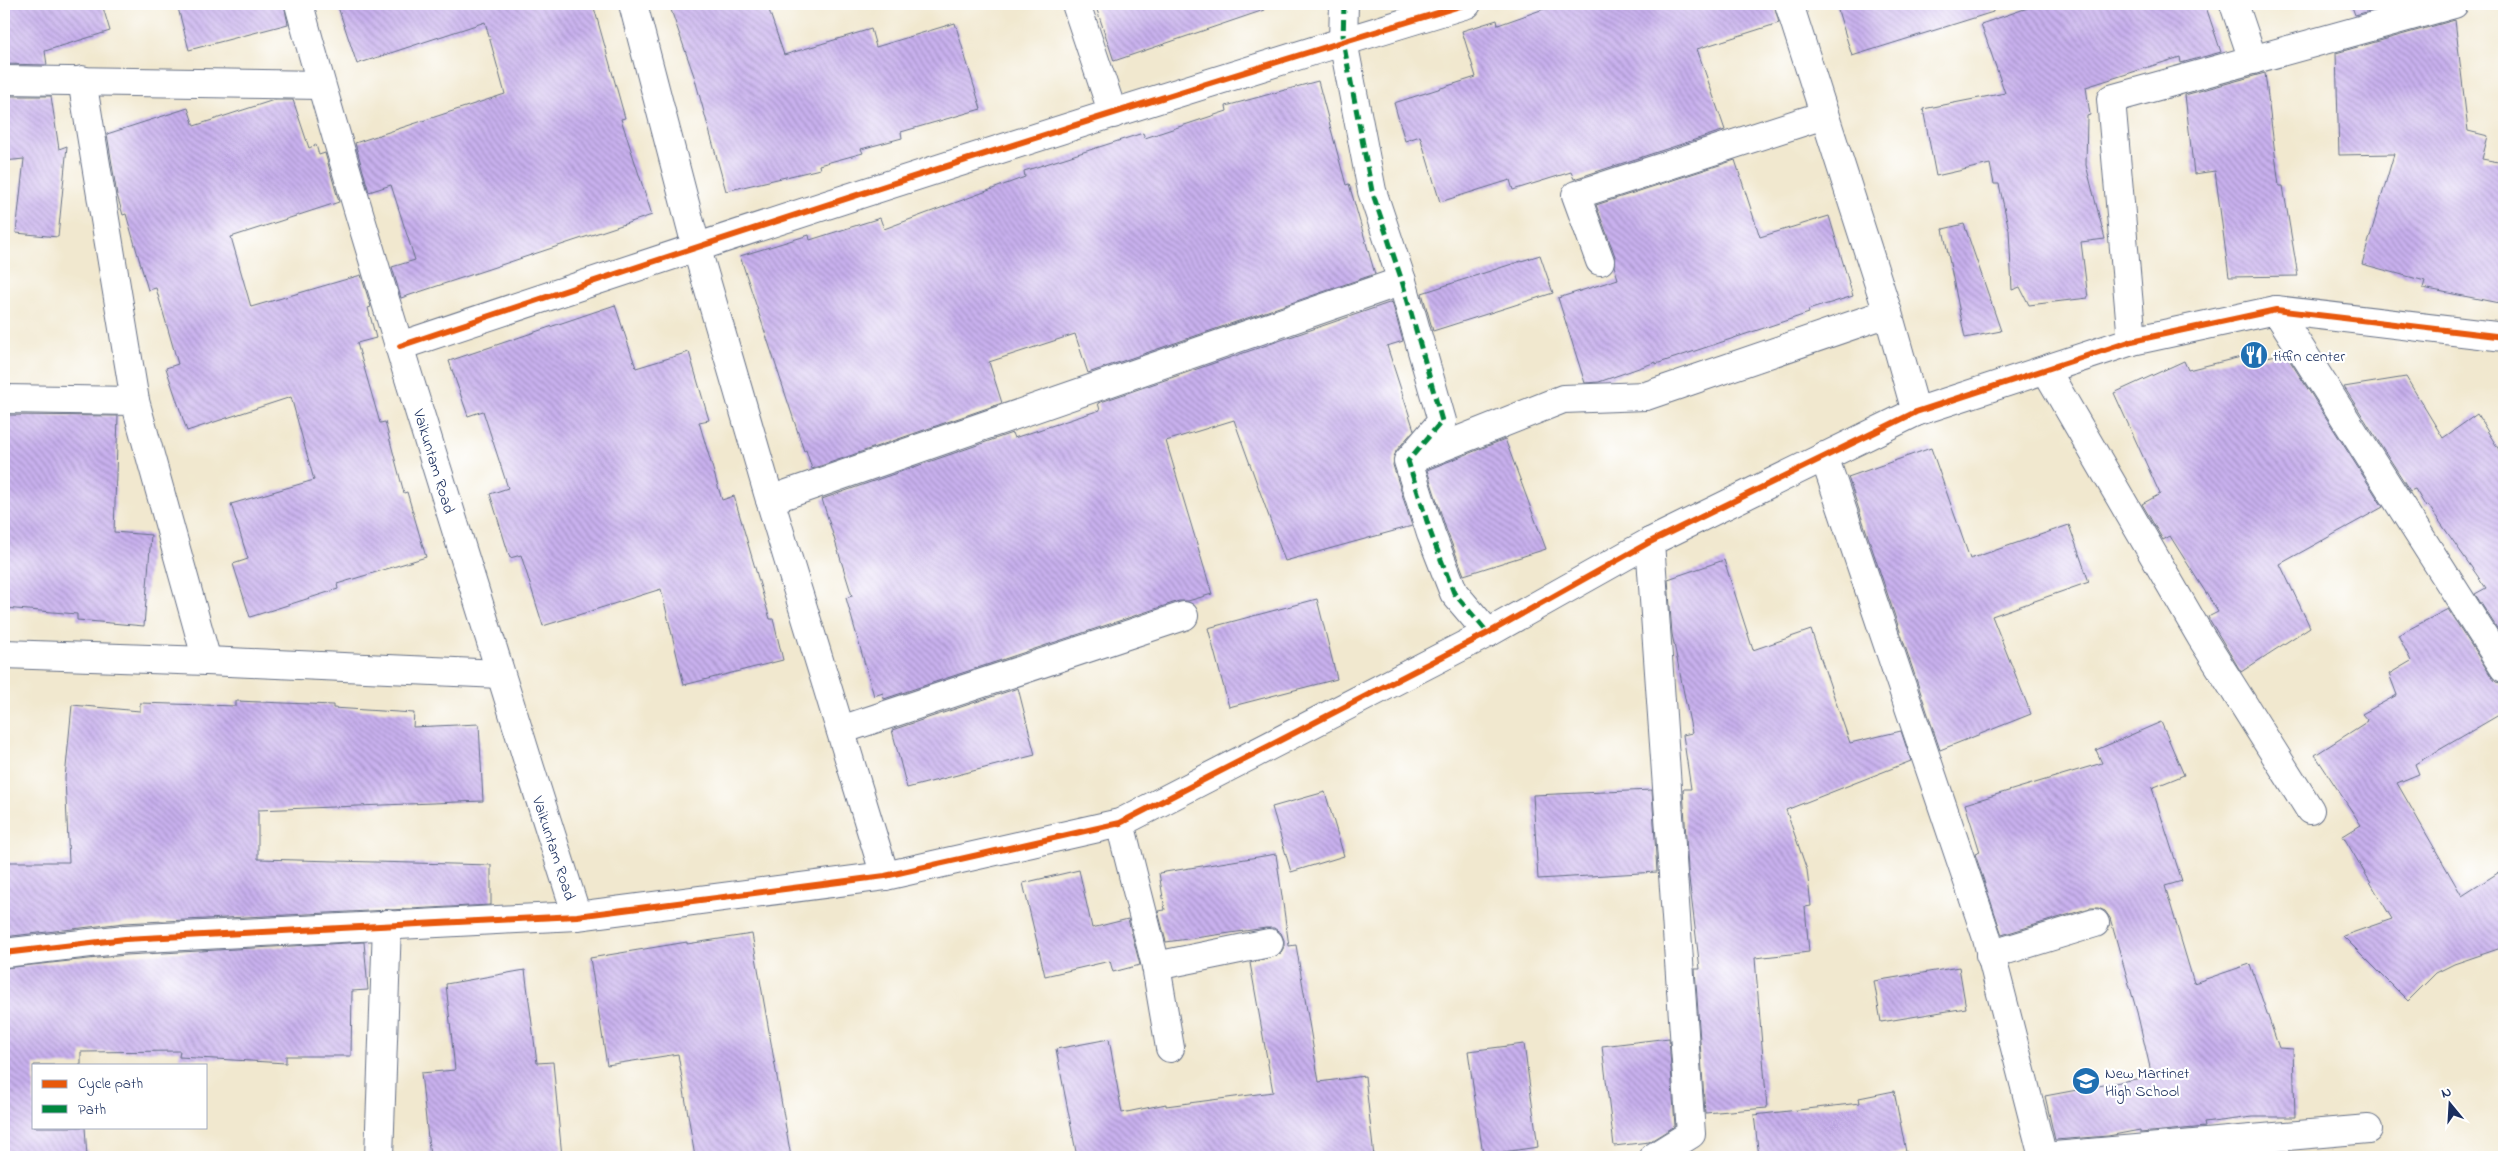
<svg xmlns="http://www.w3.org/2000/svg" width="2508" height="1161" font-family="'Indie Flower',sans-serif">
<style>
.building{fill:url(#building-back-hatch)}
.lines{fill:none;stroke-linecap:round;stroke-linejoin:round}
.minor-casing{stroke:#667086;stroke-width:30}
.minor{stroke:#fff;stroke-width:28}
.quiet{stroke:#00873e;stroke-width:5;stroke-dasharray:10 5;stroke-linecap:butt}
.cycleway-casing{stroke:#fff;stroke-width:9}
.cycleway{stroke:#e8590c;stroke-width:6}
.labels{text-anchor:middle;stroke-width:4.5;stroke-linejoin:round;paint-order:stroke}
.poi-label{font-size:16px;fill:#1b2f5e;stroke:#fff;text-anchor:start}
.street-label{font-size:16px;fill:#1b2f5e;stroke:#fff}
</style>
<defs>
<pattern id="building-back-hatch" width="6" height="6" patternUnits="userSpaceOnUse" patternTransform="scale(1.25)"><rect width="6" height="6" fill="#c9b1ee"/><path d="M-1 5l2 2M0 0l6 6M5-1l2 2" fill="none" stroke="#a290c4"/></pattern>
</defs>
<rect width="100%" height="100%" fill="#fff"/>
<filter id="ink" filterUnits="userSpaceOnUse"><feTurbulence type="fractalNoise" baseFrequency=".02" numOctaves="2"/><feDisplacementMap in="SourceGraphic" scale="10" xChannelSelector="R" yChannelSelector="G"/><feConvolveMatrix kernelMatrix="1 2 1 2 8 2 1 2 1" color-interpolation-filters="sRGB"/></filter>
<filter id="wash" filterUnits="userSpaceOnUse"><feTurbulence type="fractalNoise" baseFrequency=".0096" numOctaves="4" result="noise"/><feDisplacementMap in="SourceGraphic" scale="20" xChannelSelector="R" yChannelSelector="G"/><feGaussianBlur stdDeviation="1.12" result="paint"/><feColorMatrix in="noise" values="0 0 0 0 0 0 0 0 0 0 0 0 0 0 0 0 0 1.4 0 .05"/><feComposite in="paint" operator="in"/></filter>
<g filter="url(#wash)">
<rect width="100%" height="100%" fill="#f1e8cf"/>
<g id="blocks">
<g class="building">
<path d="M 4,4 L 102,4 L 110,31 L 45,51 L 47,65 L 4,64 Z"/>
<path d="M 177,4 L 284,4 L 288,24 L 189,50 Z"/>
<path d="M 337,4 L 593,4 L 625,118 L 621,119 L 652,215 L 401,298 L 392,267 L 415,260 L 391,185 L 369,192 L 355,143 L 505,94 L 485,22 L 357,64 Z"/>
<path d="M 669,4 L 767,4 L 784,55 L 871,29 L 876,47 L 955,23 L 981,109 L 901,132 L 902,138 L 861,149 L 863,153 L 819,165 L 820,169 L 726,191 L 694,76 Z"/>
<path d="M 1095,4 L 1263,4 L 1264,10 L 1114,61 Z"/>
<path d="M 1558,4 L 1774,4 L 1779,23 L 1697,49 L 1725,130 L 1574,179 L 1571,172 L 1513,190 L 1510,180 L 1440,202 L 1420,136 L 1405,141 L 1394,103 L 1476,77 L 1462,31 L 1497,20 L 1498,25 Z"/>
<path d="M 1836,4 L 1992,4 L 1993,12 L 1852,56 Z"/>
<path d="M 2039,4 L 2205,4 L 2221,52 L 2181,63 L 2180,57 L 2086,87 L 2090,115 L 2087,116 L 2086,165 L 2105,239 L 2081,242 L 2088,298 L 2029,305 L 2020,287 L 2012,290 L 2009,230 L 1999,184 L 1994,184 L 1990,164 L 1936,176 L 1923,109 L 2005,93 L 1981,24 Z"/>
<path d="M 2351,4 L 2396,4 L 2355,15 Z"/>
<path d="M 2455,20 L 2468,131 L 2488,136 L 2482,159 L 2504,163 L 2504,304 L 2423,288 L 2425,281 L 2362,264 L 2394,154 L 2339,155 L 2336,53 Z"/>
<path d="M 2265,73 L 2279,186 L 2283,186 L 2298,276 L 2229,277 L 2215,171 L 2194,174 L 2185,95 Z"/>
<path d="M 1318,81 L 1346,185 L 1349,184 L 1375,274 L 1088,373 L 1075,334 L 989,362 L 1002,403 L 812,469 L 806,450 L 804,451 L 740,256 L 809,235 L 810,240 L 880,218 L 884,229 L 1025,177 L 1024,171 L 1143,133 L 1145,138 L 1227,111 L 1226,106 Z"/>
<path d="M 4,96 L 51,96 L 59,149 L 67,146 L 58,237 L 16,233 L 24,159 L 4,161 Z"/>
<path d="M 274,100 L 293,100 L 309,148 L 316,145 L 319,155 L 325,153 L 339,202 L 231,237 L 251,307 L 361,275 L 371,307 L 368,308 L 376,338 L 357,343 L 380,423 L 385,422 L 404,493 L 407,492 L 426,557 L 337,584 L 338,589 L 250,617 L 233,564 L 248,559 L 231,504 L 314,480 L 291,397 L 187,431 L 166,368 L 178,364 L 156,288 L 148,290 L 126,214 L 123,215 L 117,195 L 107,134 L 188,108 L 194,126 Z"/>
<path d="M 1735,160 L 1760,237 L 1829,216 L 1853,296 L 1808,310 L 1809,313 L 1656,364 L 1656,362 L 1599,382 L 1585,383 L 1558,298 L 1618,279 L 1614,266 L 1615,256 L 1596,205 Z"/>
<path d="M 1964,224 L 2001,331 L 1965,338 L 1943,229 Z"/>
<path d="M 1540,255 L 1553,293 L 1433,331 L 1422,293 Z"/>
<path d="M 1392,302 L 1403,341 L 1387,346 L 1414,430 L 1396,451 L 1393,465 L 1412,526 L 1285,561 L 1234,420 L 1166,441 L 1212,594 L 1188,601 L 1179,601 L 884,699 L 883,693 L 874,696 L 846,598 L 852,596 L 822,499 L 1012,433 L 1014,438 L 1100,410 L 1098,403 Z"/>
<path d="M 615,305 L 636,368 L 689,352 L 709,420 L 699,422 L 722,500 L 734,496 L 770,619 L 773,619 L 783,660 L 684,685 L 661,589 L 543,626 L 521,555 L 510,558 L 490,494 L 508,488 L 483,411 L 468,416 L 449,361 Z"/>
<path d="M 2285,353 L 2383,507 L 2280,564 L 2310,627 L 2241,672 L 2208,617 L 2218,612 L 2170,536 L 2163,540 L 2142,504 L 2160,494 L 2114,393 L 2184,361 L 2188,370 L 2241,357 L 2245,362 Z"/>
<path d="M 2406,377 L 2443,438 L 2477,414 L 2504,458 L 2504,639 L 2475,594 L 2486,588 L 2428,505 L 2426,507 L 2415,489 L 2410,491 L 2344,387 Z"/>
<path d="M 4,415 L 118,416 L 114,532 L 151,535 L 144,626 L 77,620 L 77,614 L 4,608 Z"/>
<path d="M 1505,439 L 1546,549 L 1464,575 L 1446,529 L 1427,470 Z"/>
<path d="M 1931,448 L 1970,559 L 2069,525 L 2089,582 L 1992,616 L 2031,714 L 1940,750 L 1848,477 Z"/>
<path d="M 1724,560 L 1753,650 L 1811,630 L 1850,743 L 1901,731 L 1911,761 L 1786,810 L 1807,870 L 1811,906 L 1805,907 L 1809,952 L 1755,958 L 1767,1108 L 1705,1113 L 1695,969 L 1700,969 L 1688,870 L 1683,789 L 1691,789 L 1683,735 L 1692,733 L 1672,634 L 1668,579 Z"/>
<path d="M 1317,599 L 1337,679 L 1229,707 L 1208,628 Z"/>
<path d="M 2448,609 L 2491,676 L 2496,682 L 2504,684 L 2504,712 L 2415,764 L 2419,774 L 2397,783 L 2462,896 L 2504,869 L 2504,947 L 2454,964 L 2436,973 L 2408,1001 L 2343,936 L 2392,919 L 2343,836 L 2361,825 L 2315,755 L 2368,721 L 2362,714 L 2397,695 L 2389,674 L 2411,661 L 2398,635 Z"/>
<path d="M 1018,688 L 1035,755 L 907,788 L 892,730 Z"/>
<path d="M 236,701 L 333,705 L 333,708 L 414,713 L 413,727 L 479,724 L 483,801 L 258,810 L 258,859 L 491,865 L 491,905 L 124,923 L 4,937 L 4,862 L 69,862 L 65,778 L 72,705 L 140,711 L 140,703 L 236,706 Z"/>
<path d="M 2161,722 L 2184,775 L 2152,788 L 2182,881 L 2165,886 L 2194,983 L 2250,964 L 2279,1048 L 2293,1049 L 2295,1117 L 2253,1117 L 2204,1123 L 2205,1127 L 2140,1133 L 2140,1130 L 2108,1136 L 2055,1140 L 2045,1096 L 2152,1076 L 2137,1012 L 2110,918 L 2105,911 L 2098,908 L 2090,908 L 2002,935 L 1975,854 L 1980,852 L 1965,804 L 2102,763 L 2096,750 Z"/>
<path d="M 1652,790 L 1657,872 L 1538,879 L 1533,795 Z"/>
<path d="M 1325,792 L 1344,856 L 1291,872 L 1272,807 Z"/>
<path d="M 1276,854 L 1289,946 L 1296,945 L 1319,1082 L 1365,1076 L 1374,1157 L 1077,1157 L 1056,1049 L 1109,1039 L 1122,1113 L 1166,1104 L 1166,1106 L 1273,1092 L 1250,963 L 1280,954 L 1284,947 L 1284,940 L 1281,933 L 1274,928 L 1266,928 L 1166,942 L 1158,911 L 1165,910 L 1159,873 Z"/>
<path d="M 1079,870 L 1092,928 L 1128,919 L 1140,965 L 1113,972 L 1110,961 L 1045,976 L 1023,883 Z"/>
<path d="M 752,934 L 791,1157 L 695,1157 L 678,1054 L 607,1065 L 590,958 L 687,942 L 687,944 Z"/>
<path d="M 364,942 L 368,990 L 352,991 L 351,1056 L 286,1056 L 286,1063 L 179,1057 L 180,1051 L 81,1052 L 81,1065 L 34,1065 L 34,1127 L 85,1127 L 87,1157 L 4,1157 L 4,968 L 126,955 Z"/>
<path d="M 1959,967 L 1966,1008 L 1881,1022 L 1874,981 Z"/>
<path d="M 525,970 L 537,1063 L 553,1062 L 562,1157 L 430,1157 L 421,1073 L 455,1070 L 446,984 Z"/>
<path d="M 1669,1038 L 1675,1126 L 1649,1142 L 1614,1146 L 1602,1046 Z"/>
<path d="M 1524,1044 L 1538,1147 L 1483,1155 L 1468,1051 Z"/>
<path d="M 1894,1091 L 1906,1152 L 1881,1157 L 1759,1157 L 1754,1115 L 1860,1103 L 1859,1098 Z"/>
</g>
</g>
</g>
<g filter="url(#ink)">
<use href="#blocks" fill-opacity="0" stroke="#667086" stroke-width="1"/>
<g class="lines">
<defs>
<g id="minor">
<path d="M 299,4 C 332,127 370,249 407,372 C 463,553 519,735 577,916"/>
<path d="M 633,4 L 696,246 L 770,500 L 885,876"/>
<path d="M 1076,4 L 1113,114"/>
<path d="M 1344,4 L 1343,41 L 1372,191 L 1402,281 L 1442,421 L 1408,461 L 1431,534 L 1454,593 L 1488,633"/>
<path d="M 1789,4 L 1888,313 L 1916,412"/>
<path d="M 2234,4 L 2253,60"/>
<path d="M 4,80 L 320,85"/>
<path d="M 82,80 L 135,401 L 207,661"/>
<path d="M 1600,261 L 1576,195 L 1824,115"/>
<path d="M 2276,310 L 2504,668"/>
<path d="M 2132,341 L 2111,99 L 2454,4"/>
<path d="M 400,346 C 754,227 1109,112 1467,4"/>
<path d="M 2046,370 L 2201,637 L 2310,810"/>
<path d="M 4,399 L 135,401"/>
<path d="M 1824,456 L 1986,935 L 2043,1157"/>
<path d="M 1412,459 L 1563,399 L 1646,396 L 1888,313"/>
<path d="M 770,500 L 1402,281"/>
<path d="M 1650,542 L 1691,1134 L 1654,1157"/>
<path d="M 4,654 L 207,661 L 500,674"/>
<path d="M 841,730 L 1184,616"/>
<path d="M 1120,823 L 1156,966 L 1170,1048"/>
<path d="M 4,953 L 125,939 L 577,916 L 885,876 L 1120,823 L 1488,633 L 1650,542 L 1916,412 L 2132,341 L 2276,310 L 2504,337"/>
<path d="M 1990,955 L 2095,923"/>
<path d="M 1156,966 L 1269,943"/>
<path d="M 379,1157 L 387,924"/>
<path d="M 2043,1157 L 2368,1129"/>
</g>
</defs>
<use href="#minor" class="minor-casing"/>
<use href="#minor" class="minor"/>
<path class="quiet" d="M 1344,4 L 1343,41 L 1372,191 L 1402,281 L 1442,421 L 1408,461 L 1431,534 L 1454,593 L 1488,633"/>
<defs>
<g id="cycleway">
<path d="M 400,346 C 754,227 1109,112 1467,4"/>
<path d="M 4,953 L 125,939 L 577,916 L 885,876 L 1120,823 L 1488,633 L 1650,542 L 1916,412 L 2132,341 L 2276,310 L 2504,337"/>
</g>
</defs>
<use href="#cycleway" class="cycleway-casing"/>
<use href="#cycleway" class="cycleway"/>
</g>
</g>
<defs>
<symbol id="restaurant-disc" viewBox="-11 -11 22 22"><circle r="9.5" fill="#1f6fb2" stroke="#fff"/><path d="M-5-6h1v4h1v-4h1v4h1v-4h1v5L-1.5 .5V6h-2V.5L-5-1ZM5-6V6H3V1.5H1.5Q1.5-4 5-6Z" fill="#fff"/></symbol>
<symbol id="university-disc" viewBox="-11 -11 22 22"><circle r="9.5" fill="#1f6fb2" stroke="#fff"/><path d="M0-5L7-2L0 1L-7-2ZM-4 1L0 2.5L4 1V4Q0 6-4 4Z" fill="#fff"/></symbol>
</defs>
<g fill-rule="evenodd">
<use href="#restaurant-disc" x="2238" y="339" width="32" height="32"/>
<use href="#university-disc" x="2070" y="1065" width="32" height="32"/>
</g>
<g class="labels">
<g class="poi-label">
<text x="2273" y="361">tiffin center</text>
<text x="2105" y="1078">New Martinet<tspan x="2105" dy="18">High School</tspan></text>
</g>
<g class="street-label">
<text transform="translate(435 461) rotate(73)" y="6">Vaikuntam Road</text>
<text transform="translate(555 848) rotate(72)" y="6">Vaikuntam Road</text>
</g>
</g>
<rect width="2508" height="1161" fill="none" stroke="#fff" stroke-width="20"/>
<rect x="32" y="1064" width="175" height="65" fill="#ffffff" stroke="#a4acbf"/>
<rect x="42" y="1080" width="25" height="8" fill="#e8590c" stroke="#a4acbf"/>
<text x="78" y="1088" font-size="15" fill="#1b2f5e">Cycle path</text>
<rect x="42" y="1105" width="25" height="8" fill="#00873e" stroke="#a4acbf"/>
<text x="78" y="1114" font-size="15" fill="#1b2f5e">Path</text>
<g transform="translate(2450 1104) rotate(342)" stroke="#ffffff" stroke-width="4" paint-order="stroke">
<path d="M0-4L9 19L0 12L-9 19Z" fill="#1b2f5e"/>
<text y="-8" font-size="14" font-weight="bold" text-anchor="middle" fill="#1b2f5e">N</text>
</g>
</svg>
